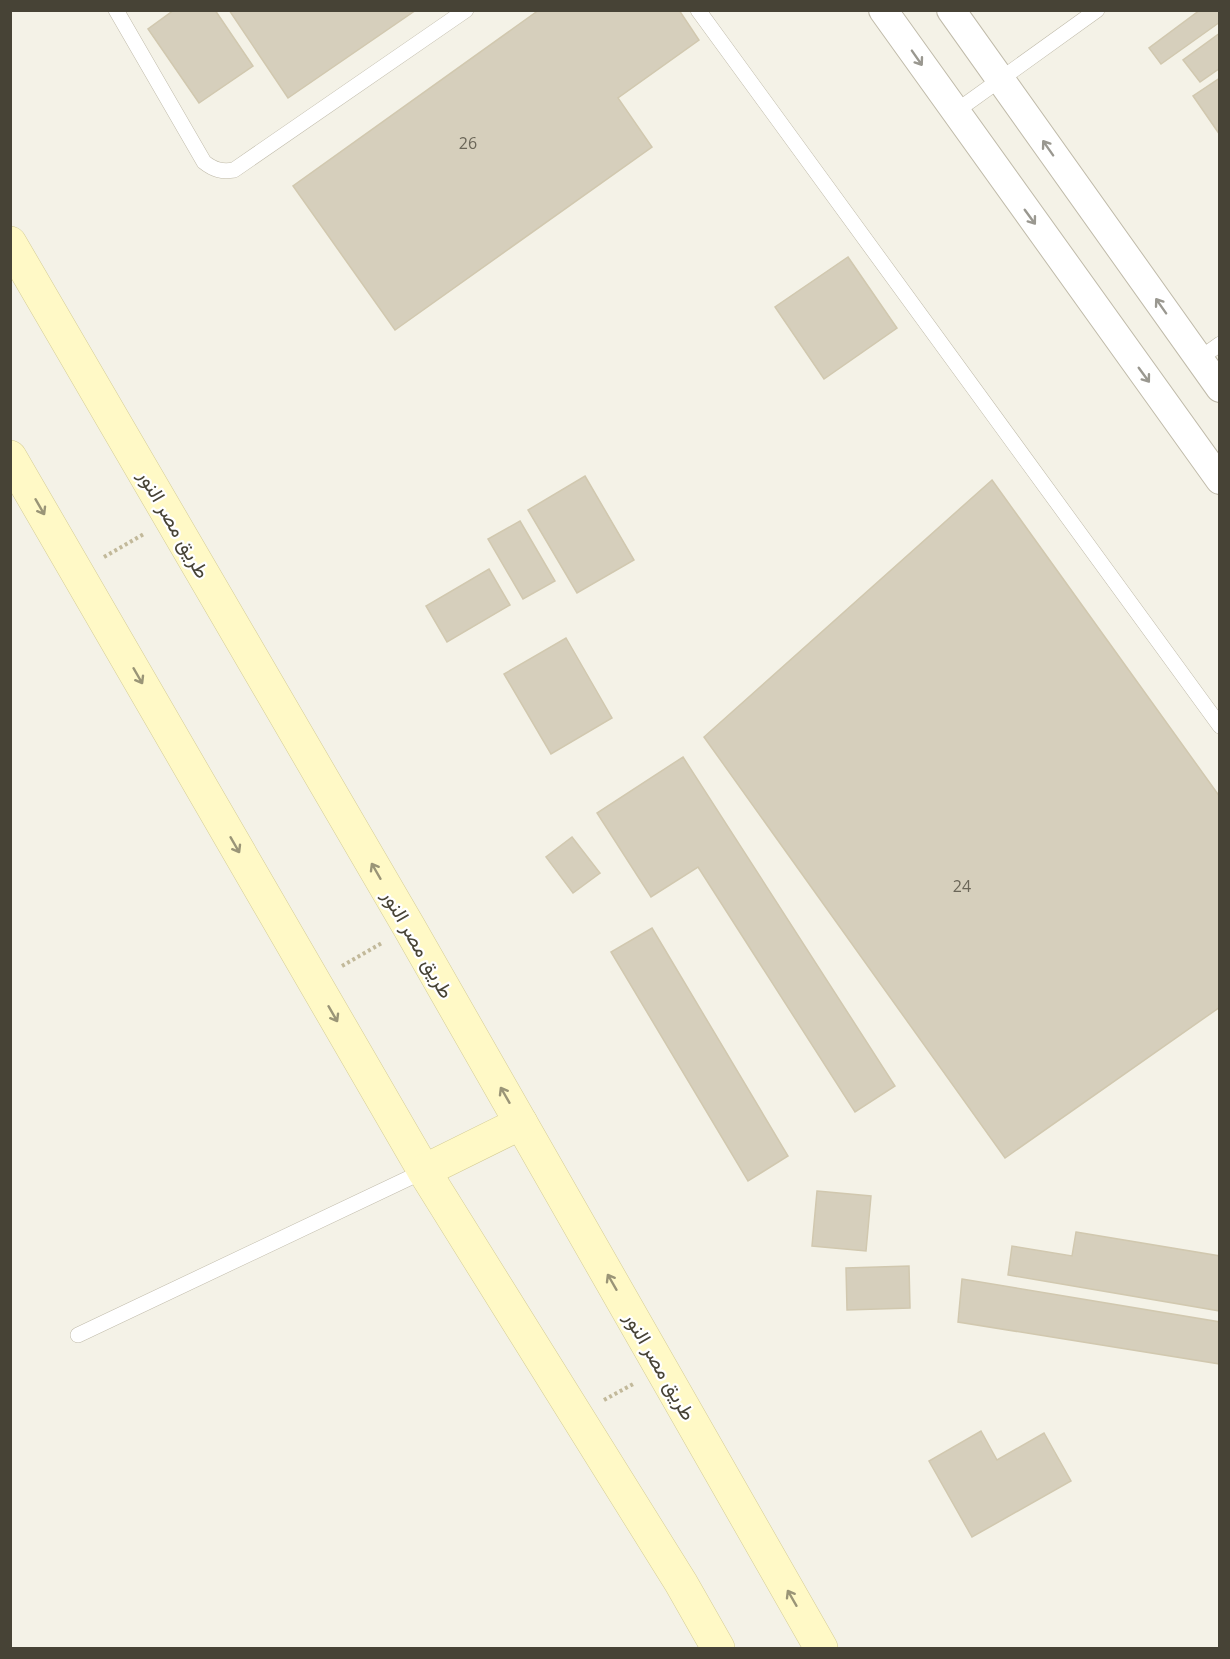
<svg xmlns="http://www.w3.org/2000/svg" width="1230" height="1659" font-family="'Open Sans',Vazirmatn,sans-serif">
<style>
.building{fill:#d6cfbc;stroke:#d1c8af;stroke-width:1.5}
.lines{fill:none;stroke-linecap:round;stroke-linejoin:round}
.lane-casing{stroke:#c0bbaa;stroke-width:16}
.street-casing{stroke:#c0bbaa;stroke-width:30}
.secondary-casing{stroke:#d5cd96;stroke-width:34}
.path{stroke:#c2b99a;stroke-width:4;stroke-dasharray:3 3;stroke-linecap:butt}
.lane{stroke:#fff;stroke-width:15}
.street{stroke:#fff;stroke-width:28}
.secondary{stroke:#fff9c6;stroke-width:33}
.oneway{stroke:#9a9890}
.oneway2{stroke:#9a9577}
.labels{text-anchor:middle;stroke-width:4.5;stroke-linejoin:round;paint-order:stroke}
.number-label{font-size:16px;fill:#6b6658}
.street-label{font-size:20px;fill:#474336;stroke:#fff}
</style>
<rect width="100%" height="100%" fill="#f4f2e7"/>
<g class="building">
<path d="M 174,10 L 215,10 L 253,66 L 199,103 L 148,29 Z"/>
<path d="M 229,10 L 416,10 L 288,98 Z"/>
<path d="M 539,10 L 679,10 L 699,40 L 618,98 L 652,147 L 395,330 L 293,186 Z"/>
<path d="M 1200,10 L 1219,10 L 1220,22 L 1161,64 L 1149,48 Z"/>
<path d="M 1220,33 L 1220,68 L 1200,82 L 1183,60 Z"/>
<path d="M 1220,78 L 1220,135 L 1193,96 Z"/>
<path d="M 848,257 L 897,328 L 824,379 L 775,307 Z"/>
<path d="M 585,476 L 634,560 L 577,593 L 528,510 Z"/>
<path d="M 992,480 L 1220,797 L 1220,1007 L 1005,1158 L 704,737 Z"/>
<path d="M 520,521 L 555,581 L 523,599 L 488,539 Z"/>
<path d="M 489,569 L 510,605 L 447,642 L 426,606 Z"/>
<path d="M 566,638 L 612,718 L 551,754 L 504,674 Z"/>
<path d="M 683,757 L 895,1086 L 855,1112 L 698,867 L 651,897 L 597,813 Z"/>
<path d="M 572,837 L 600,873 L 573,893 L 546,857 Z"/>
<path d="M 652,928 L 788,1156 L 748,1181 L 611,952 Z"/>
<path d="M 817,1191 L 871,1196 L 866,1251 L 812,1246 Z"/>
<path d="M 1076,1232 L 1220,1256 L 1220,1311 L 1008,1275 L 1012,1246 L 1072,1256 Z"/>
<path d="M 909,1266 L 910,1308 L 847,1310 L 846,1268 Z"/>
<path d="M 962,1279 L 1220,1322 L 1220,1364 L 958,1322 Z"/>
<path d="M 981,1431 L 997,1460 L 1044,1433 L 1071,1481 L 972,1537 L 929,1461 Z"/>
</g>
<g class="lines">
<defs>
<g id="lane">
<path d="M 116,10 L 204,162 C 214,170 222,172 234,170 L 466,10"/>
<path d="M 698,10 L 1220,726"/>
<path d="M 955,112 L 1097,10"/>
<path d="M 1199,359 L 1220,344"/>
<path d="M 78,1335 L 424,1171"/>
</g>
<g id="street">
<path d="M 883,10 L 1220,480"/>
<path d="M 951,10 L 1220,388"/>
</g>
<g id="secondary">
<path d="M 10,243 L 409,927 L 821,1648"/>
<path d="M 10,457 L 424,1171 L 681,1583 L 718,1648"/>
<path d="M 424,1171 L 521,1123"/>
</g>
</defs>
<use href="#lane" class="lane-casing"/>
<use href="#street" class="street-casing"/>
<use href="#secondary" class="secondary-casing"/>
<g class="path">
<path d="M 104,557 L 144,534"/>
<path d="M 342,966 L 382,943"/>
<path d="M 604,1400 L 635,1383"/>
</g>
<use href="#lane" class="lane"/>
<use href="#street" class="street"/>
<use href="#secondary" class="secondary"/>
</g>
<defs><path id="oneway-shaft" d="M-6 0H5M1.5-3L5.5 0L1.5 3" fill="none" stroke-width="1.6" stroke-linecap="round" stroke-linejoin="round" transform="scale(1.5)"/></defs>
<g class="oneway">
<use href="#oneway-shaft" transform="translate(917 58) rotate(55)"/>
<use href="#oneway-shaft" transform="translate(1048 148) rotate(-125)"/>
<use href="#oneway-shaft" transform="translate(1030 217) rotate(54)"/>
<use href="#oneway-shaft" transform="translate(1161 306) rotate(-125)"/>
<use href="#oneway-shaft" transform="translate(1144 375) rotate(54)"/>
</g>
<g class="oneway2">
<use href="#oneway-shaft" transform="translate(40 507) rotate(60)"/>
<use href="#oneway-shaft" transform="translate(138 676) rotate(60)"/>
<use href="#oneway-shaft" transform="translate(235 845) rotate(60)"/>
<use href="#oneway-shaft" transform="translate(376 871) rotate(-120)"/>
<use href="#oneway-shaft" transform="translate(333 1014) rotate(60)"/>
<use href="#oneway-shaft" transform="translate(505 1095) rotate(-120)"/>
<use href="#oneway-shaft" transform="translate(612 1282) rotate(-120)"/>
<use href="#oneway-shaft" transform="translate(792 1598) rotate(-120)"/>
</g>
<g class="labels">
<g class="number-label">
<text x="468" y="149">26</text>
<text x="962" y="892">24</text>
</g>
<g class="street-label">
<text transform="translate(174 524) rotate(60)" y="7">طريق مصر النور</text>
<text transform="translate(418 944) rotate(60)" y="7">طريق مصر النور</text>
<text transform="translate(660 1366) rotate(60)" y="7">طريق مصر النور</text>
</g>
</g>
<rect width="1230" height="1659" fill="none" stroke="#474336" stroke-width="24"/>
</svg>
